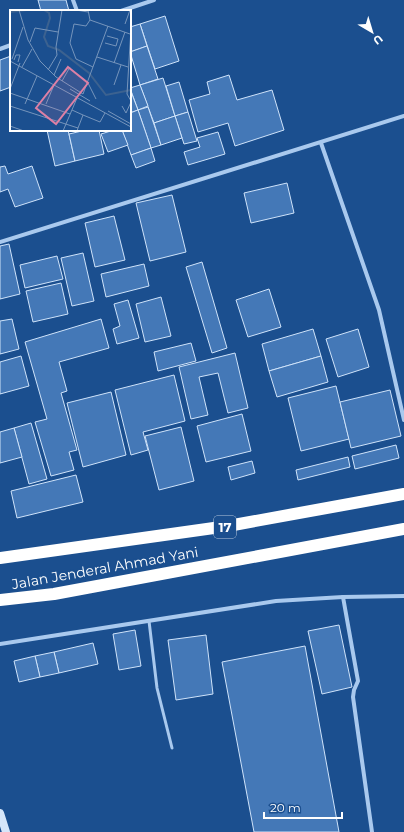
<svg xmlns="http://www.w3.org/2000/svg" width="404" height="832" font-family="Montserrat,sans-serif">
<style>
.building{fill:#4478b7;stroke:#cfe3fa}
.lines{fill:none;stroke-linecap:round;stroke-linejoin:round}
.lane{stroke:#a9c9ee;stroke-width:3}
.street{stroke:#a9c9ee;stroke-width:4}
.secondary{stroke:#d6e6fa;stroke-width:8}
.highway{stroke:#fff;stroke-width:12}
.labels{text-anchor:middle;stroke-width:3.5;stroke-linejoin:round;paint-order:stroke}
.shield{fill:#1b4f8f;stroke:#bbcadd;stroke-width:1}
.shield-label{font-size:13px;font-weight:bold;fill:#fff}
.street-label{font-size:14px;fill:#fff;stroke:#1b4f8f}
.inset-river{fill:none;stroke:#3c6290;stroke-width:2}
.inset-road{fill:none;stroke:#7695bc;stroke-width:1}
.view{fill:#dd80a5;fill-opacity:0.15;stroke:#dd80a5;stroke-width:2}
.inset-edge{fill:none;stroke:#fff;stroke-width:2}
</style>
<rect width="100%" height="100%" fill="#1b4f8f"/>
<g class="building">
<path d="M 38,0 L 66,0 L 69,11 L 41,11 Z"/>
<path d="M 165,16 L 179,61 L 155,69 L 140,24 Z"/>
<path d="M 140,24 L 147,46 L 130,52 L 130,27 Z"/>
<path d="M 147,46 L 158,79 L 140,85 L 130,52 Z"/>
<path d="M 11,56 L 11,87 L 0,91 L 0,60 Z"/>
<path d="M 229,75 L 237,100 L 272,90 L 284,130 L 235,146 L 228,123 L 198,132 L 189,100 L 210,94 L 207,82 Z"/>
<path d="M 163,78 L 175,116 L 154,123 L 140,85 Z"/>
<path d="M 179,82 L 188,112 L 175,116 L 166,86 Z"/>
<path d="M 140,85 L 148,106 L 138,110 L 130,88 Z"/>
<path d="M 130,89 L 138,110 L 130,113 Z"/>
<path d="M 148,107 L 161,145 L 151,148 L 138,110 Z"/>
<path d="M 138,110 L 151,148 L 131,155 L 122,130 L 130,130 L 130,113 Z"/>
<path d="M 188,112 L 197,141 L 184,144 L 175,116 Z"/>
<path d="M 175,116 L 182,138 L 161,145 L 154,123 Z"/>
<path d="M 47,130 L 68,130 L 75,161 L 55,166 Z"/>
<path d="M 86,130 L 99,130 L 104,154 L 75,161 L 69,134 Z"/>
<path d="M 114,130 L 122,130 L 128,145 L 108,152 L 101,134 Z"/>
<path d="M 218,132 L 225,154 L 188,165 L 184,152 L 200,147 L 197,138 Z"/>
<path d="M 151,148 L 155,161 L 136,168 L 131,155 Z"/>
<path d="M 5,166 L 8,174 L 32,166 L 43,198 L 15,207 L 8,189 L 0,192 L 0,167 Z"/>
<path d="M 287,183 L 294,213 L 251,223 L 244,193 Z"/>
<path d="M 172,195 L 186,252 L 150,261 L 136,203 Z"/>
<path d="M 114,216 L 125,260 L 95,267 L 85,223 Z"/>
<path d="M 9,244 L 20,294 L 0,299 L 0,246 Z"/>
<path d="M 83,253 L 94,301 L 72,306 L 61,258 Z"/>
<path d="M 57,256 L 63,279 L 25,288 L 20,265 Z"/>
<path d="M 202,262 L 227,348 L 212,353 L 186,267 Z"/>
<path d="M 144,264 L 149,286 L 106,297 L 101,274 Z"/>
<path d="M 61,283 L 68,314 L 33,322 L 26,291 Z"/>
<path d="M 269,289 L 281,327 L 248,337 L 236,300 Z"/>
<path d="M 161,297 L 171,336 L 145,342 L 136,304 Z"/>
<path d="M 128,300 L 139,338 L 117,344 L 113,329 L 120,326 L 114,304 Z"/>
<path d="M 12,319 L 19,349 L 0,354 L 0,321 Z"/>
<path d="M 101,319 L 109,348 L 59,362 L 67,391 L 61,393 L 77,450 L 69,452 L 74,470 L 51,476 L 35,422 L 47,419 L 25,342 Z"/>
<path d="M 313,329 L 321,356 L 269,371 L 262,344 Z"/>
<path d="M 358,329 L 369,367 L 338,377 L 326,339 Z"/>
<path d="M 191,343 L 196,361 L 158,371 L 154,352 Z"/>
<path d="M 235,353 L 248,408 L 228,413 L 218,373 L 199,377 L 208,415 L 191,419 L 179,367 Z"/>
<path d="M 21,356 L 29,386 L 0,394 L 0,362 Z"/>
<path d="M 321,356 L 328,382 L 277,397 L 269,371 Z"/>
<path d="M 174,375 L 185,421 L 143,432 L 148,450 L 131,455 L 115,390 Z"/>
<path d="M 336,386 L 349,439 L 301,451 L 288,398 Z"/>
<path d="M 390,390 L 401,436 L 351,448 L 340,402 Z"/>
<path d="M 111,392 L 126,455 L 83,467 L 67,403 Z"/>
<path d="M 242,414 L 251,451 L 206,462 L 197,426 Z"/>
<path d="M 31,423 L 47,479 L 29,484 L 14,428 Z"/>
<path d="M 181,427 L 194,481 L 159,490 L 145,436 Z"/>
<path d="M 14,428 L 22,457 L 0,463 L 0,432 Z"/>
<path d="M 396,445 L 399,458 L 355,469 L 352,456 Z"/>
<path d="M 348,457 L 350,467 L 298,480 L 296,470 Z"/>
<path d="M 252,461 L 255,473 L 231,480 L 228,467 Z"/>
<path d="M 76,475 L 83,502 L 17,518 L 11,491 Z"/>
<path d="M 339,625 L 352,687 L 322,694 L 308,631 Z"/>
<path d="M 135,630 L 141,666 L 119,670 L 113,634 Z"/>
<path d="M 206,635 L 213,694 L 176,700 L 168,640 Z"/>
<path d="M 93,643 L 98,664 L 59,673 L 54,652 Z"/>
<path d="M 305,646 L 339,832 L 254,832 L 222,662 Z"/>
<path d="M 54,652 L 59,673 L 40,677 L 35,656 Z"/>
<path d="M 35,656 L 40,677 L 19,682 L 14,661 Z"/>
</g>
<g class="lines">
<path class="lane" d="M 149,621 L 157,688 L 172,748"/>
<g class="street">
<path d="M 73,0 L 77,11"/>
<path d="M 121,11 L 154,0"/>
<path d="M 0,49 L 11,45"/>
<path d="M 321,143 L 379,310 L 404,420"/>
<path d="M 0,242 L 404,116"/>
<path d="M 343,597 L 358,681 L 354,690 L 353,697 L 372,832"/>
<path d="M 0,644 L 276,601 L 343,597 L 404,596"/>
</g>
<path class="secondary" d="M 0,813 L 6,832"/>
<g class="highway">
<path d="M 0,558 L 228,526 L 404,494"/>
<path d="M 0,600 L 54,594 L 404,529"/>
</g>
</g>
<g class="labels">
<rect class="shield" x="214" y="516" width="22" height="22" rx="3"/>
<g class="shield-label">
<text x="225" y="532">17</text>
</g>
<g class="street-label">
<text transform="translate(105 568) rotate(-10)" y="5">Jalan Jenderal Ahmad Yani</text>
</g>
</g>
<g transform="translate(10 10)">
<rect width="121" height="121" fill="#1b4f8f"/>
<path class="inset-river" d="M 34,0 L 39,3 L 40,8 L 34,27 L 38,36 L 49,40 L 79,63 L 96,85 L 121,80M 0,2 L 17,0"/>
<path class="inset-road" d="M 9,0 L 18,30 L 30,51 L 46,67 L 73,84M 66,0 L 78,2M 78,0 L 80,10 L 120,24M 80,10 L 76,16 L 64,14 L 60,33 L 66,49 L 83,57M 115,14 L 120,0M 121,18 L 117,84 L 121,91M 20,32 L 25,18 L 48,22M 95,33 L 106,36 L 108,29 L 97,26M 87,47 L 118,57M 2,49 L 13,17M 4,50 L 6,45 L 10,45 L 8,52M 0,51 L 121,117M 104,53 L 115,22M 12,57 L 22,39M 38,60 L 47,45 L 46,37 L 52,0M 44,65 L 51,49M 52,71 L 60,57M 78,73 L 86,89M 104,75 L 111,55M 0,79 L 10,53M 60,79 L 80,91M 0,83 L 60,104M 73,84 L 98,16M 15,94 L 27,66M 36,94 L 44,75M 0,96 L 68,118 L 67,121M 112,96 L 116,103 L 121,92M 62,100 L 73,105M 98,101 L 121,114M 0,116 L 14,121M 68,118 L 73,105 L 90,112 L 95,103M 53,121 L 67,88"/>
<path class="view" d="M 58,57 L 78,73 L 46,114 L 26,98 Z"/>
<rect width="121" height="121" class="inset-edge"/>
</g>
<g transform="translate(372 32) rotate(142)" stroke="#1b4f8f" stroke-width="3" paint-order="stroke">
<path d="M0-3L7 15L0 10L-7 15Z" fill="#ffffff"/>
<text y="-6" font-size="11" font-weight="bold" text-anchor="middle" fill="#ffffff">U</text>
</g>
<path d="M264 812v6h78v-6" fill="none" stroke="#ffffff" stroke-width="2"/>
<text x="270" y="812" font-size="12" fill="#ffffff" stroke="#1b4f8f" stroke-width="3" paint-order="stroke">20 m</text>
</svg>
